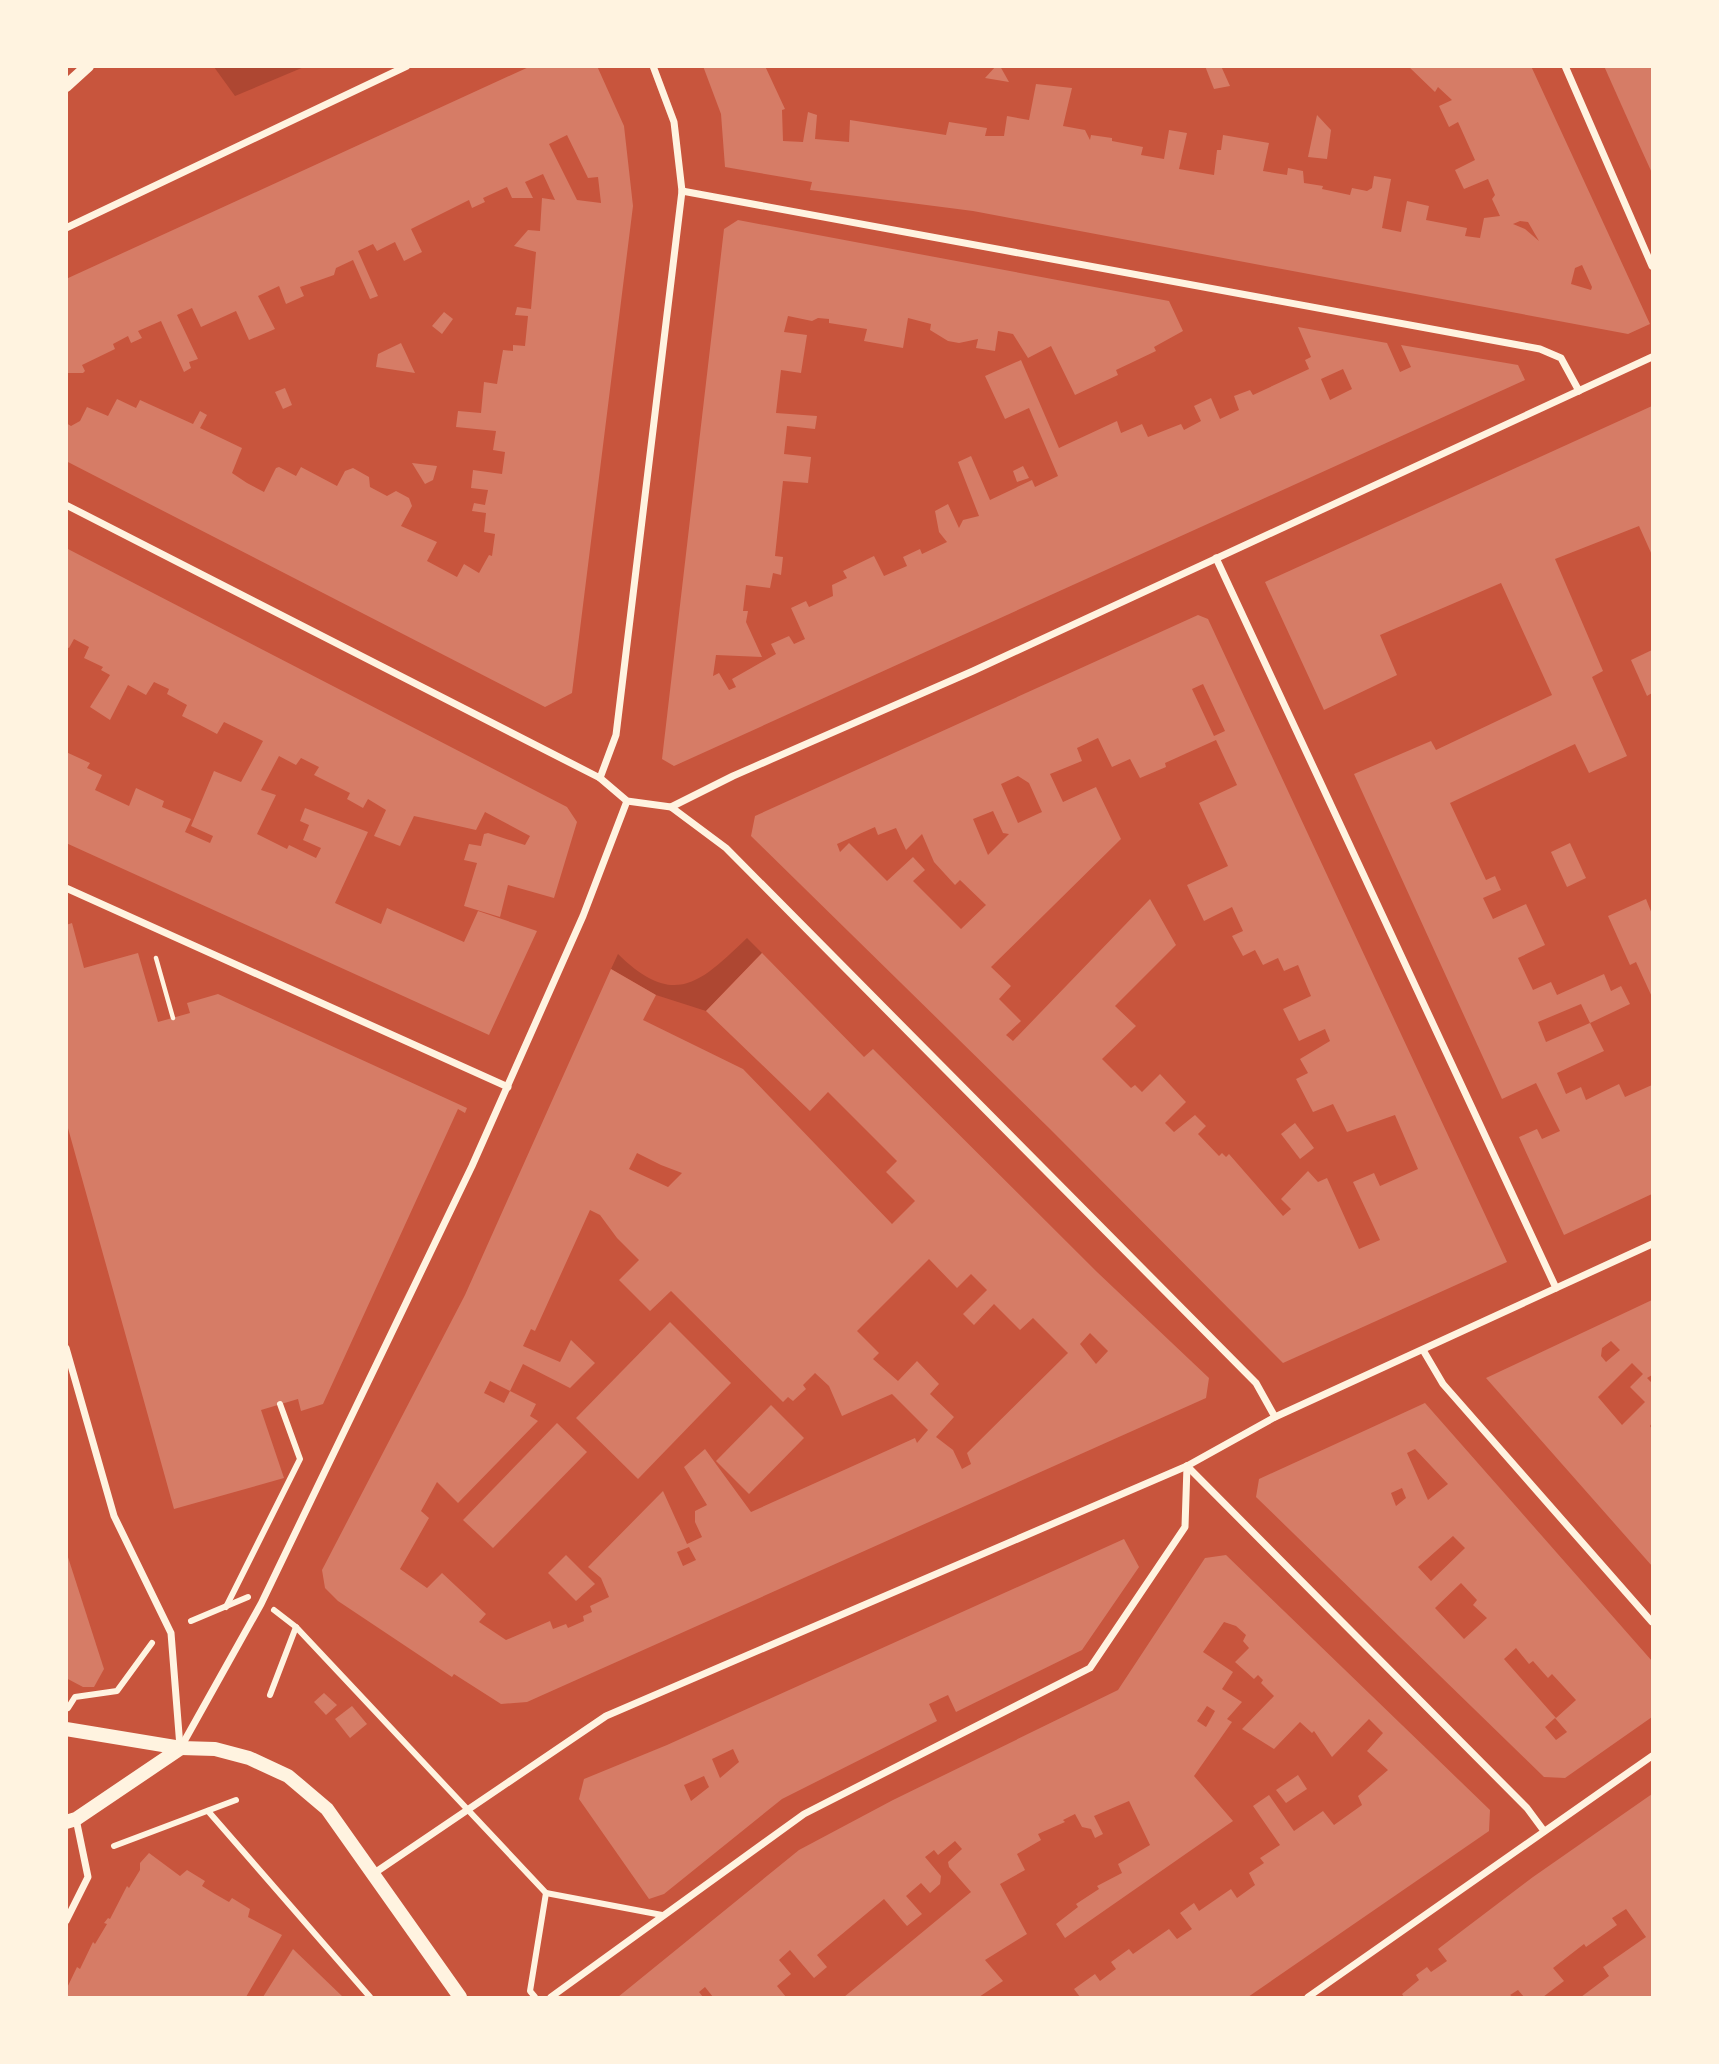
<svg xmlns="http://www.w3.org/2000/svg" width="1719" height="2064" font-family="Literata,serif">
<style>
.green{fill:#ae4732}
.building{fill:#d67c66;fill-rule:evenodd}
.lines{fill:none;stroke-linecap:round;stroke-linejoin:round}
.path{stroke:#fff3e0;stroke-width:4.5}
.pedestrian{stroke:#fff3e0;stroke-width:6}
.minor{stroke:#fff3e0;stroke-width:7}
.tertiary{stroke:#fff3e0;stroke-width:12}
.secondary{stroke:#fff3e0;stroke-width:14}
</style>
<rect width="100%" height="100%" fill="#c8553d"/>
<g class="green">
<path d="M 214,67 L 304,67 L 235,96 Z"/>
<path d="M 747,938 L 762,953 L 706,1011 L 656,995 L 611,969 L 618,954 C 674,1009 700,983 747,938 Z"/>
</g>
<g class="building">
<path d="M 531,66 L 597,66 L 624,126 L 633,206 L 572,693 L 545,707 L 66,461 L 66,423 L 71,426 L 80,421 L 87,407 L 108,416 L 117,399 L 136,408 L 140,400 L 193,424 L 200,411 L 207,415 L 200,428 L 242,448 L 232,473 L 247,483 L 264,492 L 276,468 L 279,467 L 296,476 L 301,467 L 337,486 L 345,471 L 353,468 L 369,477 L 370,487 L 387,496 L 396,491 L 409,498 L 412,506 L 401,526 L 437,542 L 427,561 L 457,577 L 464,564 L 479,573 L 489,555 L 492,556 L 495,534 L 484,532 L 486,513 L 472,511 L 474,503 L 485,505 L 488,490 L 471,488 L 473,470 L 502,474 L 505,452 L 493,450 L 496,431 L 456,427 L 458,411 L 481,413 L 484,382 L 497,384 L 503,350 L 513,351 L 513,345 L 525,346 L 528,316 L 515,315 L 517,307 L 531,309 L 536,252 L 514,246 L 528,230 L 540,231 L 542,198 L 555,200 L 543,174 L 525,182 L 533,198 L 512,198 L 507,187 L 483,198 L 485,202 L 472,208 L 469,200 L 411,229 L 422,252 L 404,261 L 395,242 L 377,251 L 373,244 L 358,251 L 378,296 L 370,299 L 353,260 L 336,268 L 334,275 L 300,287 L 304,296 L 286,304 L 279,286 L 258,296 L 275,329 L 249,340 L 236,311 L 201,327 L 192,308 L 177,315 L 198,359 L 189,362 L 191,368 L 184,372 L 161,321 L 138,331 L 142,338 L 131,343 L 128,336 L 113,344 L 115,349 L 82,365 L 85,371 L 83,373 L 66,373 L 66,279 ZM 567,135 L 588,178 L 598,177 L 601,203 L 577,200 L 549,144 Z"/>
<path d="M 703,66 L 765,66 L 785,109 L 782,110 L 783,141 L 803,142 L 808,112 L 817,115 L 815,139 L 849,142 L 850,120 L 946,135 L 949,122 L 987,128 L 985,136 L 1004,136 L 1007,116 L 1029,120 L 1036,84 L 1072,88 L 1063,126 L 1085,130 L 1090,140 L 1091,135 L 1112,138 L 1112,141 L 1143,147 L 1141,155 L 1164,159 L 1169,130 L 1187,133 L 1179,169 L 1214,175 L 1217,150 L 1221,150 L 1223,135 L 1269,143 L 1263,171 L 1287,175 L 1288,168 L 1303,171 L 1304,183 L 1323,186 L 1322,189 L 1350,195 L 1352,188 L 1367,191 L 1372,188 L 1374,176 L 1391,179 L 1382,228 L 1401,232 L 1407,201 L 1429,206 L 1426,220 L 1467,228 L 1465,236 L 1480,238 L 1484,218 L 1500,216 L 1492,199 L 1495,195 L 1488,179 L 1464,189 L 1463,187 L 1455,170 L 1475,160 L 1458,122 L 1449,127 L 1439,106 L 1452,100 L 1438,87 L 1435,92 L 1408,66 L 1531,66 L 1650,324 L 1628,334 L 973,211 L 810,190 L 812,182 L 725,167 L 721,114 ZM 1520,221 L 1528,222 L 1539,241 L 1525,229 L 1513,224 ZM 1582,265 L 1592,287 L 1591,290 L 1571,284 L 1575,268 Z"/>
<path d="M 996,66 L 1000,66 L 1009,82 L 985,78 Z"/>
<path d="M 1205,66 L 1221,66 L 1230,86 L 1214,89 Z"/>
<path d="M 1604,66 L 1652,66 L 1652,173 L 1637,140 Z"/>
<path d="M 1317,115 L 1331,130 L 1327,159 L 1308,157 Z"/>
<path d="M 738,220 L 1169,301 L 1183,331 L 1154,347 L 1156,351 L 1116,370 L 1118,375 L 1075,395 L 1051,346 L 1028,358 L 1013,334 L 998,331 L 995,351 L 976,348 L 978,339 L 959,343 L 948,341 L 930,330 L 931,324 L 908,318 L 903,348 L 864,341 L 867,329 L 829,323 L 829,319 L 818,318 L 812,321 L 788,316 L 784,332 L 807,335 L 801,373 L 781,370 L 776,413 L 817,416 L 815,429 L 787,426 L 784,454 L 811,457 L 808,483 L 783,481 L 775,556 L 783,557 L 781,575 L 773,573 L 770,588 L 746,585 L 743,611 L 748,611 L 746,622 L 762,657 L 716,655 L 713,676 L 719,673 L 729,690 L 736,687 L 732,679 L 776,654 L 771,644 L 789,636 L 794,644 L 805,639 L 791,608 L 806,601 L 809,607 L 833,596 L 832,585 L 847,578 L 843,571 L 874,556 L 884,576 L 907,566 L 903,557 L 920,549 L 922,554 L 947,542 L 939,532 L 935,511 L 948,504 L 959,528 L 963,520 L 979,516 L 958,462 L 971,456 L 990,500 L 1032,480 L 1035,487 L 1058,476 L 1029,408 L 1005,419 L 985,376 L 1021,360 L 1059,448 L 1117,421 L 1121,433 L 1142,424 L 1148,437 L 1181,424 L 1184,430 L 1201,421 L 1194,406 L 1211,398 L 1220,419 L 1239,410 L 1234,396 L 1250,390 L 1253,395 L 1309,369 L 1305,360 L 1311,357 L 1298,327 L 1387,343 L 1400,372 L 1411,367 L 1401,345 L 1518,365 L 1525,380 L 674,766 L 662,759 L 724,229 ZM 1343,369 L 1352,389 L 1330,400 L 1321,379 Z"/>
<path d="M 444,312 L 453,319 L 442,334 L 432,326 Z"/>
<path d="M 401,343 L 415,373 L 376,367 L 378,354 Z"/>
<path d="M 285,388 L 292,405 L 283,409 L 275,392 Z"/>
<path d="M 1652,406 L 1652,555 L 1639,526 L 1555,559 L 1603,671 L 1592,677 L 1627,756 L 1589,773 L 1575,744 L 1450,803 L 1486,880 L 1495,876 L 1501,890 L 1483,898 L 1493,919 L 1526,904 L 1545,945 L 1518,958 L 1533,990 L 1551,982 L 1557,995 L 1604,974 L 1611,991 L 1621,986 L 1630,1004 L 1590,1023 L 1604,1051 L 1557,1073 L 1566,1094 L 1581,1087 L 1586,1100 L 1619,1084 L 1625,1097 L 1652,1085 L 1652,1194 L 1564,1235 L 1519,1137 L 1537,1129 L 1542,1139 L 1560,1131 L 1536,1083 L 1502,1099 L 1354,774 L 1431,741 L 1436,750 L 1552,695 L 1501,583 L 1380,635 L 1397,675 L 1324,710 L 1265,582 ZM 1581,1004 L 1590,1023 L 1546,1042 L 1538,1022 Z"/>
<path d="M 412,463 L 437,466 L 433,480 L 425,484 Z"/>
<path d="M 1023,466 L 1029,478 L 1017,482 L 1013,471 Z"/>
<path d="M 66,548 L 567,807 L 577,822 L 554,898 L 508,885 L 500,917 L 464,906 L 477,863 L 464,860 L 469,844 L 481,846 L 484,834 L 488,833 L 525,845 L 530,836 L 485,812 L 476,830 L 414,816 L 400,846 L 374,836 L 386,810 L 368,799 L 363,808 L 347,799 L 350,793 L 314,775 L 319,767 L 301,758 L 296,765 L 279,756 L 261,790 L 276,795 L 257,834 L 287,849 L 289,845 L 316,858 L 321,848 L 303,840 L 309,825 L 300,821 L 305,808 L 368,832 L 335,903 L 381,924 L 387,908 L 464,942 L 478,911 L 537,931 L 489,1035 L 66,843 L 66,752 L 90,763 L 87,768 L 102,775 L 95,790 L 129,806 L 136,788 L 164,801 L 162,807 L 191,819 L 185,832 L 210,843 L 213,836 L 191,826 L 214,771 L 241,782 L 263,741 L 224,722 L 217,734 L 200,725 L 182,716 L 187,705 L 167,694 L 169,689 L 154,682 L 146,695 L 128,685 L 110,720 L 90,707 L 110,675 L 101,670 L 103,667 L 84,658 L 89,647 L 74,639 L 69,648 L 66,647 Z"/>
<path d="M 1198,615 L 1208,619 L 1507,1262 L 1283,1363 L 1050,1129 L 751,836 L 755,816 ZM 1203,684 L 1225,731 L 1214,736 L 1192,689 ZM 1098,738 L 1112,767 L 1130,759 L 1140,778 L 1166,767 L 1165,763 L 1216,740 L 1237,785 L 1199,803 L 1228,866 L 1187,885 L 1204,921 L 1232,907 L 1243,931 L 1232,936 L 1243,956 L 1255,950 L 1263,965 L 1278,958 L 1284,971 L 1298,965 L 1311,996 L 1283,1009 L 1299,1041 L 1325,1029 L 1330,1041 L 1300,1059 L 1308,1073 L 1296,1079 L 1313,1112 L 1333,1104 L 1347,1132 L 1395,1115 L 1418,1169 L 1380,1186 L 1374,1173 L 1353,1182 L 1380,1240 L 1359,1249 L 1327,1178 L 1318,1182 L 1308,1171 L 1281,1199 L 1291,1209 L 1283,1216 L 1229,1154 L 1226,1157 L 1222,1153 L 1219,1156 L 1198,1134 L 1206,1126 L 1195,1115 L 1174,1132 L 1165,1123 L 1186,1102 L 1160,1074 L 1142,1092 L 1135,1085 L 1131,1088 L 1102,1059 L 1136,1026 L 1115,1006 L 1176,945 L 1150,899 L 1013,1041 L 1006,1035 L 1021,1021 L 999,999 L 1011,986 L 991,967 L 1121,839 L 1096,787 L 1063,802 L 1050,774 L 1082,761 L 1077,748 ZM 1018,776 L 1029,783 L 1042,812 L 1018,823 L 1001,784 ZM 993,811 L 1003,833 L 1009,834 L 988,855 L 973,819 ZM 875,827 L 878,835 L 896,828 L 906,850 L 922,834 L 934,862 L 955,885 L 960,880 L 986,905 L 961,929 L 913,881 L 925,870 L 913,857 L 887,881 L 849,843 L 840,852 L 837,844 Z"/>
<path d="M 1652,650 L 1652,693 L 1647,696 L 1631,660 Z"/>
<path d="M 1570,843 L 1586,878 L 1567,887 L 1551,852 Z"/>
<path d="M 1646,899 L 1652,914 L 1652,997 L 1636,962 L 1630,965 L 1608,916 Z"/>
<path d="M 72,923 L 84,968 L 138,953 L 158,1022 L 190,1013 L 187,1003 L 218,994 L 467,1108 L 465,1113 L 458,1109 L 323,1404 L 301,1411 L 298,1399 L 261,1410 L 284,1478 L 174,1509 L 66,1121 L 66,925 Z"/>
<path d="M 762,953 L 864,1057 L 873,1049 L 1097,1272 L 1209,1378 L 1206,1398 L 527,1702 L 501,1704 L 454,1674 L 452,1677 L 338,1601 L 325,1588 L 322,1570 L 465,1295 L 611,969 L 656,995 L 643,1020 L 743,1069 L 892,1224 L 915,1201 L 886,1172 L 897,1161 L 828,1092 L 810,1111 L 706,1011 ZM 637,1153 L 661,1165 L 682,1173 L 668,1187 L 629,1169 ZM 590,1210 L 600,1215 L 617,1238 L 639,1260 L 619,1280 L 650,1311 L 671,1291 L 783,1402 L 788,1397 L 793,1401 L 806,1389 L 803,1385 L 815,1373 L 829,1386 L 842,1416 L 892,1394 L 928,1430 L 917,1443 L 915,1438 L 751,1512 L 705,1449 L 684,1467 L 707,1505 L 695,1511 L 695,1522 L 702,1537 L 687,1544 L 663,1491 L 588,1567 L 601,1578 L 609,1597 L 590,1606 L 592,1612 L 583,1616 L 584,1621 L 568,1628 L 566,1624 L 553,1629 L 550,1621 L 506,1640 L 479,1622 L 486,1614 L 442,1573 L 427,1588 L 400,1569 L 429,1518 L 421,1511 L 437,1482 L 458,1503 L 538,1421 L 530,1416 L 536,1404 L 510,1391 L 504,1403 L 484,1393 L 490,1381 L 510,1391 L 523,1364 L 570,1388 L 595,1363 L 571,1340 L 560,1362 L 523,1346 L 531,1329 L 535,1331 ZM 929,1259 L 957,1288 L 971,1274 L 987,1290 L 963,1314 L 974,1325 L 994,1304 L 1020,1330 L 1033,1318 L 1068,1353 L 967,1453 L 971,1464 L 962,1469 L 953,1450 L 936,1437 L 954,1417 L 930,1394 L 939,1384 L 917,1361 L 898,1381 L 873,1359 L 879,1353 L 857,1331 ZM 1090,1333 L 1108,1351 L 1096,1364 L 1080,1344 ZM 689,1547 L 696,1560 L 683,1566 L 677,1552 Z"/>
<path d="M 1295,1123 L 1314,1148 L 1300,1159 L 1281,1134 Z"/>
<path d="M 1652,1300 L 1652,1375 L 1647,1378 L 1652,1383 L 1652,1423 L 1650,1426 L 1652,1429 L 1652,1566 L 1486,1378 ZM 1611,1341 L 1620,1350 L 1606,1362 L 1601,1356 L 1602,1348 ZM 1632,1363 L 1643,1374 L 1630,1387 L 1645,1402 L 1622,1425 L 1598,1397 Z"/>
<path d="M 670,1322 L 731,1383 L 638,1479 L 576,1418 Z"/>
<path d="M 1425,1403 L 1652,1661 L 1652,1717 L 1565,1778 L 1544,1777 L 1256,1497 L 1259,1479 ZM 1415,1449 L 1448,1484 L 1428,1500 L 1407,1453 ZM 1402,1488 L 1406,1498 L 1396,1506 L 1391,1493 ZM 1453,1536 L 1465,1548 L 1431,1581 L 1418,1567 ZM 1461,1583 L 1477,1600 L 1473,1605 L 1487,1618 L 1464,1639 L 1435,1608 ZM 1516,1648 L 1529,1664 L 1533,1661 L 1548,1678 L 1552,1674 L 1576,1700 L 1556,1718 L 1504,1659 ZM 1555,1718 L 1567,1732 L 1556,1740 L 1545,1727 Z"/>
<path d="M 771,1405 L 804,1438 L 749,1494 L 716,1461 Z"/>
<path d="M 557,1423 L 587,1452 L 493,1548 L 463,1520 Z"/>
<path d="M 1124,1539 L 1139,1567 L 1082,1650 L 956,1712 L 948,1695 L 929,1704 L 937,1721 L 782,1799 L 664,1894 L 649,1899 L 579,1799 L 584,1779 L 667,1745 ZM 733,1749 L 739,1762 L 720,1778 L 712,1759 ZM 704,1776 L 709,1787 L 691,1801 L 684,1785 Z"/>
<path d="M 66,1551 L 104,1669 L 94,1687 L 83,1687 L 66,1678 Z"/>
<path d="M 566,1555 L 595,1584 L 576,1601 L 548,1573 Z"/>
<path d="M 1226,1555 L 1490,1810 L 1489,1831 L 1248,1997 L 1080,1997 L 1074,1989 L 1095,1974 L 1100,1981 L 1116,1969 L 1111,1962 L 1129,1949 L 1133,1954 L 1169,1929 L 1177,1939 L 1192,1929 L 1180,1913 L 1194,1903 L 1199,1911 L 1231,1889 L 1237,1898 L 1255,1885 L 1249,1873 L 1264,1863 L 1260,1858 L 1280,1845 L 1253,1806 L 1269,1795 L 1294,1831 L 1323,1811 L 1334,1825 L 1362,1805 L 1358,1796 L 1388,1770 L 1367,1751 L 1383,1733 L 1369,1719 L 1332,1757 L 1314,1731 L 1312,1733 L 1300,1722 L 1274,1749 L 1242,1729 L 1274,1696 L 1261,1683 L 1263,1680 L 1258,1675 L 1254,1679 L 1235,1662 L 1249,1648 L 1243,1641 L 1246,1635 L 1236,1626 L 1224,1622 L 1203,1652 L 1233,1672 L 1222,1689 L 1242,1702 L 1227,1719 L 1232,1722 L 1194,1776 L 1233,1821 L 1065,1938 L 1056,1924 L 1078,1907 L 1076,1904 L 1099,1889 L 1097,1886 L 1122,1873 L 1118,1864 L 1150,1845 L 1129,1801 L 1094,1816 L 1103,1834 L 1095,1838 L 1091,1829 L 1082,1827 L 1075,1814 L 1063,1820 L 1065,1822 L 1038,1834 L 1041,1840 L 1017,1854 L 1025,1870 L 1000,1884 L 1027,1934 L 985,1960 L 1003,1981 L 979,1997 L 844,1997 L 971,1892 L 949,1867 L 948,1862 L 962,1849 L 955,1841 L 938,1855 L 934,1850 L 925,1857 L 941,1876 L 940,1884 L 930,1893 L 921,1883 L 906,1896 L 922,1914 L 907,1926 L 884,1899 L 817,1955 L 827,1967 L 814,1978 L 790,1950 L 779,1960 L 791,1974 L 777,1986 L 786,1997 L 713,1997 L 705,1987 L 699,1992 L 703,1997 L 618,1997 L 799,1850 L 893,1800 L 1118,1690 L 1205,1558 ZM 1207,1706 L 1215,1711 L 1206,1727 L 1197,1721 Z"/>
<path d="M 324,1693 L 337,1705 L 326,1715 L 314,1702 Z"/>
<path d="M 352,1706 L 367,1724 L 350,1738 L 335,1719 Z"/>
<path d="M 1298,1775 L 1307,1789 L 1286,1803 L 1276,1790 Z"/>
<path d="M 1652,1794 L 1652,1997 L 1581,1997 L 1609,1976 L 1603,1967 L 1646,1937 L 1626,1909 L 1612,1918 L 1617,1925 L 1586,1947 L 1584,1944 L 1553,1968 L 1564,1981 L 1543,1997 L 1524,1997 L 1518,1990 L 1510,1995 L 1513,1997 L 1404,1997 L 1402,1994 L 1419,1980 L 1416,1975 L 1427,1967 L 1431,1972 L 1447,1961 L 1438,1949 L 1533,1877 Z"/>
<path d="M 149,1853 L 180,1876 L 187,1870 L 205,1881 L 202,1886 L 215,1894 L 229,1902 L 232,1898 L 250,1909 L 248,1917 L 282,1935 L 246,1997 L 66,1997 L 66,1990 L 77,1967 L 80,1969 L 93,1942 L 95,1944 L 107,1924 L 104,1923 L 108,1918 L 110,1919 L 127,1886 L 129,1888 L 140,1870 L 140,1863 Z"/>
<path d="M 293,1949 L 343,1997 L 263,1997 Z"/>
</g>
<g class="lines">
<path class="path" d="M 156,958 L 173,1018"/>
<g class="pedestrian">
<path d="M 226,1607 L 300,1459 L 280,1404"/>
<path d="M 274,1610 L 296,1627 L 546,1893 L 662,1915"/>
<path d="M 191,1621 L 248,1597"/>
<path d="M 270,1695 L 296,1627"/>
<path d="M 68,1708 L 75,1697 L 117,1691 L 152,1643"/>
<path d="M 208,1811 L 370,1997"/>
<path d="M 114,1846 L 236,1800"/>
<path d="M 535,1997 L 530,1991 L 546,1893"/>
</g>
<g class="minor">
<path d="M 1565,66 L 1652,266"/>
<path d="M 682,191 L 1540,349 L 1561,358 L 1579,391"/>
<path d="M 66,228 L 407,66"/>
<path d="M 66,505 L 600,778 L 627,801 L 671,807 L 726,848 L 1256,1383 L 1275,1417"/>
<path d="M 1216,558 L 1556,1288"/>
<path d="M 600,778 L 616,735 L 682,191 L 674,122 L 653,66"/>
<path d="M 671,807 L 733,776 L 973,671 L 1652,357"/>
<path d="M 66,888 L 508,1087"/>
<path d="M 66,1348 L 114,1516 L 171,1633 L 180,1747"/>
<path d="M 1423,1350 L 1443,1384 L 1652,1622"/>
<path d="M 1187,1466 L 1527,1808 L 1544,1831"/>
<path d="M 181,1747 L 261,1604 L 472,1166 L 583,916 L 627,801"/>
<path d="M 373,1874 L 606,1716 L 1187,1466 L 1275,1417 L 1652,1244"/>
<path d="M 66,1921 L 88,1877 L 76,1819"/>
<path d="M 551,1997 L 804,1814 L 1090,1668 L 1185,1527 L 1187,1466"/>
<path d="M 1308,1997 L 1652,1756"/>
</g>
<path class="tertiary" d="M 66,86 L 88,66"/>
<g class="secondary">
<path d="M 66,1729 L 181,1748 L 215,1749 L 249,1758 L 288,1776 L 327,1809 L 460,1997"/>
<path d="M 66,1822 L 76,1819 L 181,1748"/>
</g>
</g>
<rect width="1719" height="2064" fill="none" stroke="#fff3e0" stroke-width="136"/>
</svg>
